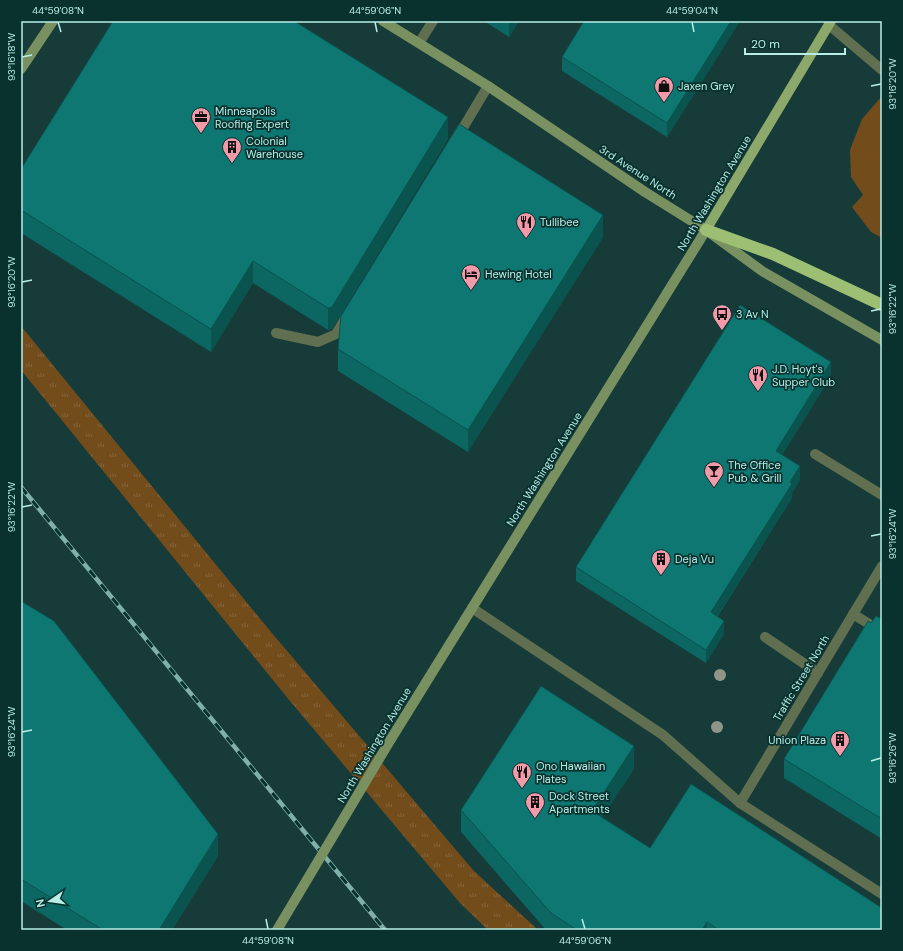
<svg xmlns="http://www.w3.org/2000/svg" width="903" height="951" font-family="'DM Sans',sans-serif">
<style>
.grass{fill:#734c1c}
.park{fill:url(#park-tufts)}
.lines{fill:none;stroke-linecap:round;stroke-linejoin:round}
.lane{stroke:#616f51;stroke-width:10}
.street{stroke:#616f51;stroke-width:10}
.secondary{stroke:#799060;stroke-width:10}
.primary{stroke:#8ca86a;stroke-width:10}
.highway{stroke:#9dbf74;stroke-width:12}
.rail-casing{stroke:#81b0ab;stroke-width:4.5}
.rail{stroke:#09312e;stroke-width:3;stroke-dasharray:9;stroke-linecap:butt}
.secondary-bridge{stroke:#799060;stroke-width:10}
.tree{fill:#909588}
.wall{fill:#0c6661}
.shaded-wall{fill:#0a534f}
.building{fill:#0e7771;stroke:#0a534f}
.ticks{fill:none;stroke:#b9eee8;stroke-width:1.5}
.labels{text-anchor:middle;stroke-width:3.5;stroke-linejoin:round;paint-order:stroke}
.poi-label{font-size:11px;fill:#b9eee8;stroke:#09312e;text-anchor:start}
.street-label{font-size:11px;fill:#b9eee8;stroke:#09312e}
.neatline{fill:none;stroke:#b9eee8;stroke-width:1.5}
.ticks-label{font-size:10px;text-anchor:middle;fill:#b9eee8}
</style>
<defs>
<pattern id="park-tufts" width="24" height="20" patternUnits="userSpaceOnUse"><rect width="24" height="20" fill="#734c1c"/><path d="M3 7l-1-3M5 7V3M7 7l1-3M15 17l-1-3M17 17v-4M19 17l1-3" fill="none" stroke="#85663d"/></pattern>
</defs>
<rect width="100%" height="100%" fill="#163b38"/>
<path class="grass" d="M 882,96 L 882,238 L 871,232 L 852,207 L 863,195 L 851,177 L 850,150 L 862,119 Z"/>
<path class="park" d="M 21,326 L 271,632 L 473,870 L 538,930 L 488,930 L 460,903 L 290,701 L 21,370 Z"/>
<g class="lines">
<g class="lane">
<path d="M 829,25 L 882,70"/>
<path d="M 419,43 L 433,21"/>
<path d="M 457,138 L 488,86"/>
<path d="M 276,333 L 318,342 L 336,334 L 346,317"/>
<path d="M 815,454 L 882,495"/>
<path d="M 472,608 L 663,735 L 740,803 L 882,894"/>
<path d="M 853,614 L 882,632"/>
<path d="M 765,637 L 818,673"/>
</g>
<path class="street" d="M 740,803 L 882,566"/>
<g class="secondary">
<path d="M 383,21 L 488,86 L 645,192 L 706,230 L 762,271 L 882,340"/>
<path d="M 21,69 L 53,21"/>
<path d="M 391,739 L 706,230"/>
</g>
<path class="primary" d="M 706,230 L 831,21"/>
<path class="highway" d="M 706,230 L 773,254 L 882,305"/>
<defs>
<path id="rail" d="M 21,487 L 385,930"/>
</defs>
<use href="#rail" class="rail-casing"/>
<use href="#rail" class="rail"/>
<path class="secondary-bridge" d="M 277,930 L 391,739"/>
</g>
<g class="tree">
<circle cx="720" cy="675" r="6"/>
<circle cx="717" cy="727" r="6"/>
</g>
<g class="wall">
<path d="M 484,21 L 519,21 L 509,37 Z"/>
<path d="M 584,21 L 740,21 L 667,137 L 562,71 L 562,57 Z"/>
<path d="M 448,139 L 332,329 L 328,330 L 253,283 L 211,352 L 21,233 L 21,169 Z"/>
<path d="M 603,237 L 468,452 L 338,371 L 338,349 Z"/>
<path d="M 831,376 L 782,455 L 800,480 L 792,493 L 792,498 L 718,616 L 724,634 L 706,663 L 576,581 L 576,567 Z"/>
<path d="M 21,601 L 218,856 L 172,930 L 67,930 L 21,901 Z"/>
<path d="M 882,619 L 882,839 L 784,778 L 784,759 L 871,623 Z"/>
<path d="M 634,769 L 602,817 L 650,848 L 882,930 L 546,930 L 461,832 L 461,810 Z"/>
</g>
<g class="shaded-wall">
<path d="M 510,21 L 519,21 L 509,37 L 509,23 Z"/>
<path d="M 731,21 L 740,21 L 667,137 L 667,123 Z"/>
<path d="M 448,117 L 448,139 L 332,329 L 328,330 L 328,308 Z"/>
<path d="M 603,215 L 603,237 L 468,452 L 468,430 Z"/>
<path d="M 253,261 L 253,283 L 211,352 L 211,329 Z"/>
<path d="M 831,362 L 831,376 L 776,465 L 776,451 Z"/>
<path d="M 800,466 L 800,480 L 792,493 L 792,498 L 711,626 L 711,612 Z"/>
<path d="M 724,621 L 724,634 L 706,663 L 706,650 Z"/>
<path d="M 634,746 L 634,769 L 592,833 L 592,811 Z"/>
<path d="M 218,834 L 218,856 L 172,930 L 159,930 Z"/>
<path d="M 707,922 L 707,930 L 702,930 Z"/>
</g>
<g class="building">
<path d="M 113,21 L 294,21 L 448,117 L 332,307 L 328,308 L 253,261 L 211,329 L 21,210 L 21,169 Z"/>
<path d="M 584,21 L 731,21 L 667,123 L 562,57 Z"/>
<path d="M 459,124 L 603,215 L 468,430 L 338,349 L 341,316 Z"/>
<path d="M 740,305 L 831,362 L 776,451 L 800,466 L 790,482 L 792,484 L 711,612 L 724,621 L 706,650 L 576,567 Z"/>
<path d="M 21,601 L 54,621 L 218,834 L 159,930 L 103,930 L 21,879 Z"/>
<path d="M 876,616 L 882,619 L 882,819 L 784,759 L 868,621 L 871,623 Z"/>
<path d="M 541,686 L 634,746 L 592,811 L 650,848 L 691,784 L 882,908 L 882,930 L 719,930 L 707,922 L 702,930 L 577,930 L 551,913 L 461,810 Z"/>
</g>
<path class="ticks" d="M 58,22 L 61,32M 375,22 L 377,32M 692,22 L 694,32M 22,57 L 32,55M 871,86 L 881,84M 22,282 L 32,280M 871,311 L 881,309M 22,507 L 32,505M 871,536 L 881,534M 22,732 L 32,730M 871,761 L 881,758M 266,919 L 268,929M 582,919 L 585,929"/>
<defs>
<symbol id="shop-pin" viewBox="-11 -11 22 30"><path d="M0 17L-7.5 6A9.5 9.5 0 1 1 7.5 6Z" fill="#f39aaa" stroke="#09312e"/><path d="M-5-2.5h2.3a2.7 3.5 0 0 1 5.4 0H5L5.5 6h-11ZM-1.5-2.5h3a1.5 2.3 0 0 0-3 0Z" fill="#111"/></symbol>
<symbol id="office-pin" viewBox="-11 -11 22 30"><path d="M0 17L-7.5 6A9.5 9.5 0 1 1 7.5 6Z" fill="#f39aaa" stroke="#09312e"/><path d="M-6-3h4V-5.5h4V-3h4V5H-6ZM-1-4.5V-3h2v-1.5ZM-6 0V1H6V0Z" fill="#111"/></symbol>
<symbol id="building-pin" viewBox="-11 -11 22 30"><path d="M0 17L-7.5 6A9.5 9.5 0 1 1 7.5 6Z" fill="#f39aaa" stroke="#09312e"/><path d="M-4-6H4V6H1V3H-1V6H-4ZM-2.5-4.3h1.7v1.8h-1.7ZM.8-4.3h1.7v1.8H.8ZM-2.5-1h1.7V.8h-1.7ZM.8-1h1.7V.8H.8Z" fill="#111"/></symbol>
<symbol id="restaurant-pin" viewBox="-11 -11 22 30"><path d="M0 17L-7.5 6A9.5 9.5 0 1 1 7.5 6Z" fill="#f39aaa" stroke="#09312e"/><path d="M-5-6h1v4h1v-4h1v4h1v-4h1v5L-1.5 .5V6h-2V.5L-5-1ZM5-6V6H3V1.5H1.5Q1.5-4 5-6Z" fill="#111"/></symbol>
<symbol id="hotel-pin" viewBox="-11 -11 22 30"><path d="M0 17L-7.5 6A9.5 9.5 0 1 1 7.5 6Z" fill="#f39aaa" stroke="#09312e"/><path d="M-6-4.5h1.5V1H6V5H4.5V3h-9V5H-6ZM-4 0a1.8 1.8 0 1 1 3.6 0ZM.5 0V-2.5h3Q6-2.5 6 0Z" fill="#111"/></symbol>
<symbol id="bus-pin" viewBox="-11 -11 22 30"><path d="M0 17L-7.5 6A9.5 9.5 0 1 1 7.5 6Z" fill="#f39aaa" stroke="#09312e"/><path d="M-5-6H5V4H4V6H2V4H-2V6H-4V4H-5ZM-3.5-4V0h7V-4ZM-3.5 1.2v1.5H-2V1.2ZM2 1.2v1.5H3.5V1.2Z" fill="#111"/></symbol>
<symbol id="bar-pin" viewBox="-11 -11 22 30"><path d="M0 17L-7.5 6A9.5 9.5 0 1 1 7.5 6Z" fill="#f39aaa" stroke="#09312e"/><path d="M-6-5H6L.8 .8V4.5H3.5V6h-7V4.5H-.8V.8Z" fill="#111"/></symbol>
</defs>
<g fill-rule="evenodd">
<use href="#shop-pin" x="653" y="75" width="22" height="30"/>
<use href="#office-pin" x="190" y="106" width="22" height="30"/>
<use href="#building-pin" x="221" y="136" width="22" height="30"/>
<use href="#restaurant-pin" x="515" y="211" width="22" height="30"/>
<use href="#hotel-pin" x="460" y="263" width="22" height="30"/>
<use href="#bus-pin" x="711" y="303" width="22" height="30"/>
<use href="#restaurant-pin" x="747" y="364" width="22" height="30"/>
<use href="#bar-pin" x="703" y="460" width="22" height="30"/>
<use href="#building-pin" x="650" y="548" width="22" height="30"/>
<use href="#building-pin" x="829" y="729" width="22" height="30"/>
<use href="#restaurant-pin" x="511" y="761" width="22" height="30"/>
<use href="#building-pin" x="524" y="791" width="22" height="30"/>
</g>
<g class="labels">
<g class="poi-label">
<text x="678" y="90">Jaxen Grey</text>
<text x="215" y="115">Minneapolis<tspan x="215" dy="13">Roofing Expert</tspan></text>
<text x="246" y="145">Colonial<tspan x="246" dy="13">Warehouse</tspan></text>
<text x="540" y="226">Tullibee</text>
<text x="485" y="278">Hewing Hotel</text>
<text x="736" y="318">3 Av N</text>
<text x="772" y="373">J.D. Hoyt's<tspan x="772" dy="13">Supper Club</tspan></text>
<text x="728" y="469">The Office<tspan x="728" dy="13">Pub &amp; Grill</tspan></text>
<text x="675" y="563">Deja Vu</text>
<text x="826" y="744" text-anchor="end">Union Plaza</text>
<text x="536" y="770">Ono Hawaiian<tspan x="536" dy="13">Plates</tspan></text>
<text x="549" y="800">Dock Street<tspan x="549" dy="13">Apartments</tspan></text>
</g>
<g class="street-label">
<text transform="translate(638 172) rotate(33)" y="4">3rd Avenue North</text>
<text transform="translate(714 193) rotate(-59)" y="4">North Washington Avenue</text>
<text transform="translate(544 469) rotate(-58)" y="4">North Washington Avenue</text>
<text transform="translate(801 678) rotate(-59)" y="4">Traffic Street North</text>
<text transform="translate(374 745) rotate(-59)" y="4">North Washington Avenue</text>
</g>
</g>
<rect width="903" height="951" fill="none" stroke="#09312e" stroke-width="44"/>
<g transform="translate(50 901) rotate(257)" stroke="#09312e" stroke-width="3" paint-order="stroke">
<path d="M0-3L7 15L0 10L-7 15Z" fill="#b9eee8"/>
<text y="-6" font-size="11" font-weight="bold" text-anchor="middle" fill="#b9eee8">N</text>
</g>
<path d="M745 48v6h100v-6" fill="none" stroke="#b9eee8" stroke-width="2"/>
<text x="751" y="48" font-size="12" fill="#b9eee8" stroke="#09312e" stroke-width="3" paint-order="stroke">20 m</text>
<rect x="22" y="22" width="859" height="907" class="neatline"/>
<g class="ticks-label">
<text x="58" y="14">44°59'08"N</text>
<text x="375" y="14">44°59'06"N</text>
<text x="692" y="14">44°59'04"N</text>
<text transform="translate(11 57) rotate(-90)" y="4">93°16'18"W</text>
<text transform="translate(892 84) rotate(-90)" y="4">93°16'20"W</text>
<text transform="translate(11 282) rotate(-90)" y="4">93°16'20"W</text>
<text transform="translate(892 309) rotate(-90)" y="4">93°16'22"W</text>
<text transform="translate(11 507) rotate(-90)" y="4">93°16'22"W</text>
<text transform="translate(892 534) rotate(-90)" y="4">93°16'24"W</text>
<text transform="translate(11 732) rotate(-90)" y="4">93°16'24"W</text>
<text transform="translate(892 758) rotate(-90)" y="4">93°16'26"W</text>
<text x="268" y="944">44°59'08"N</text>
<text x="585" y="944">44°59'06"N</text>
</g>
</svg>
